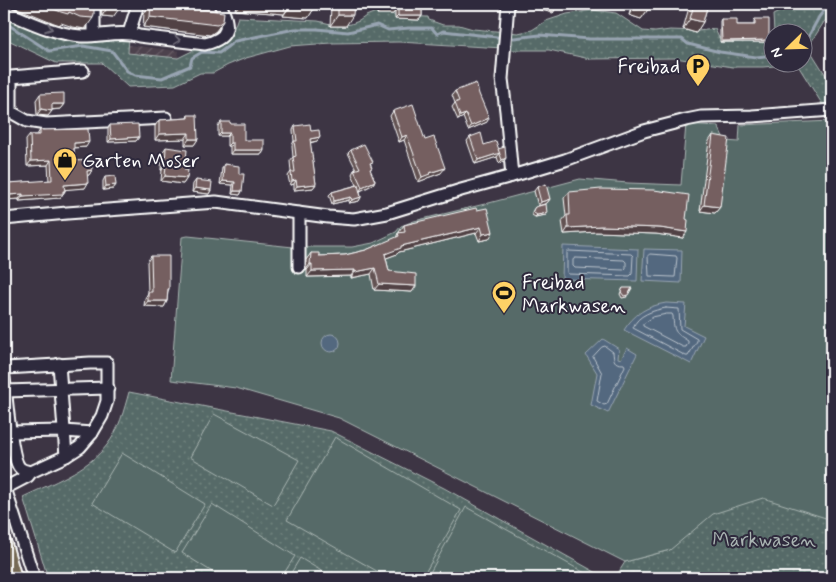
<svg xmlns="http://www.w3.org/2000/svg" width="836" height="582" font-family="Mynerve,sans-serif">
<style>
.industrial{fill:url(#industrial-furrows)}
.grass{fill:url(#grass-dots);stroke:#aab5b3}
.pitch{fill:#566b67;stroke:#aab5b3}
.water{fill:#53687f;stroke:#98a4b2}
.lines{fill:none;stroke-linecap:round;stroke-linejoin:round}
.shore{stroke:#bac3cc;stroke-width:1}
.stream{stroke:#98a4b2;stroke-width:3}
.minor-casing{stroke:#fff;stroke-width:15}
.major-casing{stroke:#fff;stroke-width:18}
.minor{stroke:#2f2a3d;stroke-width:11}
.major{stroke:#766a54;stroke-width:14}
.wall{fill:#645253;stroke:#fff}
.shaded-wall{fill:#514244;stroke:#fff}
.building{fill:#745f61;stroke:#fff}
.oneway{stroke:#6d6a77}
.labels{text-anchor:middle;stroke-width:4;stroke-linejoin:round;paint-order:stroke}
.poi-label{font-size:20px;fill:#fff;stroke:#2f2a3d;text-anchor:start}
.park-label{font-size:20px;fill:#aab5b3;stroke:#2f2a3d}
</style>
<defs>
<pattern id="industrial-furrows" width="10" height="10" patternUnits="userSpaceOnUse" patternTransform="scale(1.25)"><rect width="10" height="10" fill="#4e424d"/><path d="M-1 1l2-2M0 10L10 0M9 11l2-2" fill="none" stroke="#695e68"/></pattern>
<pattern id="grass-dots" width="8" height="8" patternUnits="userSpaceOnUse" patternTransform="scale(1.25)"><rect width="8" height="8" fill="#566b67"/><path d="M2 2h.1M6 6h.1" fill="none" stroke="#6f817e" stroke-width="1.8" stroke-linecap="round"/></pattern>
</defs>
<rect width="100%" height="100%" fill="#3d3544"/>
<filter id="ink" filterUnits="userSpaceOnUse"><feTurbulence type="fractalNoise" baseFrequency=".02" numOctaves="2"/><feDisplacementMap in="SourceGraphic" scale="10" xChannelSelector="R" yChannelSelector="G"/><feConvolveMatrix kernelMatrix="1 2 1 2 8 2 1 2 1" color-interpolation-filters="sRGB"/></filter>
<g filter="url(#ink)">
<path class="industrial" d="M 128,45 L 179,51 L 178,58 L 128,53 Z"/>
<g class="grass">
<path d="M 795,4 L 832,4 L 832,13 L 824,22 L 808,47 L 832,85 L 832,105 L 824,107 L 797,64 L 763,67 L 733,67 L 675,58 L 590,59 L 549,50 L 513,50 L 503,48 L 399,42 L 331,43 L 290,46 L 246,58 L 228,65 L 213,73 L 200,73 L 175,85 L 128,87 L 102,63 L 56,63 L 4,38 L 4,13 L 45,29 L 129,36 L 128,53 L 178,58 L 194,50 L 215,44 L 228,38 L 234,28 L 238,17 L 318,21 L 339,26 L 351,24 L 359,21 L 366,16 L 376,12 L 394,11 L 394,16 L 428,17 L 429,20 L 443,25 L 459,25 L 473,29 L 518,33 L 532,30 L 546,21 L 567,14 L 593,10 L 616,13 L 643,31 L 655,32 L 670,30 L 698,31 L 715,29 L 719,38 L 773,37 L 774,62 L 804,62 L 804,32 L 774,32 L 773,15 Z"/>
<path d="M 832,347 L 832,578 L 615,578 L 625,562 L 670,550 Z"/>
<path d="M 129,392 L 331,431 L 444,488 L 606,578 L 48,578 L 23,497 C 50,484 88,470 107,445 C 119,430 124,410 129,392 Z"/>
</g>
<g class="pitch">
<path d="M 832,121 L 832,520 L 763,498 L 713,514 L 670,550 L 625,562 L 339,418 L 236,388 L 171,380 L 182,237 L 188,236 L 293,247 L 352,247 L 373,243 L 396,232 L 401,226 L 414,221 L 489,203 L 580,179 L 628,183 L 681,185 L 686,124 L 718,126 L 725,141 L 739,142 L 740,125 Z"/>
<path d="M 214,414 L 299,460 L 273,505 L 190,457 Z"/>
<path d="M 335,437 L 461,510 L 422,578 L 389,578 L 287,520 Z"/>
<path d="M 122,453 L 205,504 L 175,553 L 92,503 Z"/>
<path d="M 212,504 L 295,556 L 281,578 L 222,578 L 182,553 Z"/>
<path d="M 466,507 L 594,578 L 427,578 Z"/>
<path d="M 300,558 L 333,578 L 288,578 Z"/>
</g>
<g class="water">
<path d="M 563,246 L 638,249 L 637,281 L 562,279 Z"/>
<path d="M 644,249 L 682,250 L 681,283 L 642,281 Z"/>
<path d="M 666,303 L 686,304 L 684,326 L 704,336 L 691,364 L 624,330 C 634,314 647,306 666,303 Z"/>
<circle cx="331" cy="343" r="9"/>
<path d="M 603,339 L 619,349 L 618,358 L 621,359 L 627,348 L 637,354 L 608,413 L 591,405 L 597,373 L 586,355 Z"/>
</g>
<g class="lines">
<g class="shore">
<path d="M 569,251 L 631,254 L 633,256 L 632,274 L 630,276 L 568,274 L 567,272 L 567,253 Z"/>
<path d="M 650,254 L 676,256 L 677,258 L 675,277 L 673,277 L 649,276 L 648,256 Z"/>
<path d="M 576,258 L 624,260 L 626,262 L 626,268 L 624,270 L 575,268 L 573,266 L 573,260 Z"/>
<path d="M 666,308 L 679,309 L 680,329 L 697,339 L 697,341 L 688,356 L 686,356 L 633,328 C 637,315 654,310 666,308 Z"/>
<path d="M 667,314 L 672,314 L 673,316 C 674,332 674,332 688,341 L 688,343 L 686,347 L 683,347 L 643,326 L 643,324 L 653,317 Z"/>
<path d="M 602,347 L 605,346 L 613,352 C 614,360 613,364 624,364 L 625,366 L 607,404 L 604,405 L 597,401 L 602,373 L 593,357 Z"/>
</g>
<g class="stream">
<path d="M 4,22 L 49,51 L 83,46 L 112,51 L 127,71 L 135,75 L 162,78 L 190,66 L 192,58 L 202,52 L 219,53 L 235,41 L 295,29 L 317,29 L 348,32 L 377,25 L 388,30 L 409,28 L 432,28 L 437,34 L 443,31 L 497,37"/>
<path d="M 514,38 L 540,35 L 589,39 L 682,39 L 688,44 L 720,52 L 756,57 L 774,55"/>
<path d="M 804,45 L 819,17 L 829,4"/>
</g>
<defs>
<g id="minor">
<path d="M 94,4 L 94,35"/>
<path d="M 508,4 L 502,79 L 506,111 L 512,176"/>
<path d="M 4,11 C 28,21 54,34 81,36 C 100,37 121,30 139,36 L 205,44 C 231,38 230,25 220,4"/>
<path d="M 129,33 L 138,4"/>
<path d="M 11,112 L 11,77 L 83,71"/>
<path d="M 4,114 L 11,112 L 27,121 L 46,124 L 166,118"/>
<path d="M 4,219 L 67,213 L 216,202 L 328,217 L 354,219 L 387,213 L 461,190 L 512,176 L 565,160 L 644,131 L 686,120 L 701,117 L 752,116 L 832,110"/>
<path d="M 299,267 L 299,213"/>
<path d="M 59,364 L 66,456"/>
<path d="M 4,373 L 6,368 L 90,363 L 107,363 L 107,401 L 102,416 L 92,433 L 80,447 L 66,456 L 31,472 L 28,476 L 5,488"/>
<path d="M 4,378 C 6,393 11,460 20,468 C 23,471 27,471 31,472"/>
<path d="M 5,391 L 108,388"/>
<path d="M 10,432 L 64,431 L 92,433"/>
<path d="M 4,485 L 34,578"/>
</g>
<path id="major" d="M 4,544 L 14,578"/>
</defs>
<use href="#minor" class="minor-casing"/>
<use href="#major" class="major-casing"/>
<use href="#minor" class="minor"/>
<use href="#major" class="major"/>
</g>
<g class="wall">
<path d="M 101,4 L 121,4 L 113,17 L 102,16 Z"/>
<path d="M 149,4 L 163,4 L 223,21 L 216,31 L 210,35 L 143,27 L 144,13 L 149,6 Z"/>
<path d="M 236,4 L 316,4 L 315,7 L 308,18 L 283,16 L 284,14 L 235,10 Z"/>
<path d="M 333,4 L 354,4 L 346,26 L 330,26 L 331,7 Z"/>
<path d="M 377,4 L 400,4 L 393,14 L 377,14 Z"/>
<path d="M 412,4 L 422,4 L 422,16 L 419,20 L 395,19 L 395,11 L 398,8 L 412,8 Z"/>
<path d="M 632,4 L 650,4 L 649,8 L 641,19 L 629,15 Z"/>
<path d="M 690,4 L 708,4 L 703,22 L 696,33 L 683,29 Z"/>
<path d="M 721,19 L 737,25 L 754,25 L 754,21 L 755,19 L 768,42 L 720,42 L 720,21 Z"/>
<path d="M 455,91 L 487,122 L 468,130 L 463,117 L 458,120 L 452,107 L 455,103 L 452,95 Z"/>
<path d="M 40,94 L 64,104 L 60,109 L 52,110 L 48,116 L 37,115 L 36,100 Z"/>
<path d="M 393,111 L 425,140 L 441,173 L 427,178 L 426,179 L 418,182 L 404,140 L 399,142 L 390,116 Z"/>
<path d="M 188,115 L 198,139 L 194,145 L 185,145 L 185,139 L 155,140 L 155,126 L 159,120 L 187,118 Z"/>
<path d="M 221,122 L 231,124 L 244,140 L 264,150 L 262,154 L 230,154 L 230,146 L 227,146 L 227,136 L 218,136 L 218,126 Z"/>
<path d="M 110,125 L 139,137 L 136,141 L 108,142 L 108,129 Z"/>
<path d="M 295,126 L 311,131 L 320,137 L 317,141 L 310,143 L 316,184 L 313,188 L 294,190 L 294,184 L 290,185 L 288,176 L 291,172 L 290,161 L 293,157 L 292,145 L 294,141 L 293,130 Z"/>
<path d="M 40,130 L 86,147 L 74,148 L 74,161 L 92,170 L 89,175 L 87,175 L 85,188 L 65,189 L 65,191 L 60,198 L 19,201 L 19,199 L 5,200 L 4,188 L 8,183 L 49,181 L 48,165 L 27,166 L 26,140 L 30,135 L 37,135 Z"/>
<path d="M 713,135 L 720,207 L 715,213 L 700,211 L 709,141 Z"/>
<path d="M 470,137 L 484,145 L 498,149 L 506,158 L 503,162 L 499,163 L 497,157 L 475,164 L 467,141 Z"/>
<path d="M 166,147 L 185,170 L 187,178 L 183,184 L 161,181 L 162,170 L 161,170 L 162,153 Z"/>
<path d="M 351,150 L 371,164 L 370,170 L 375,181 L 372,185 L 360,191 L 361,197 L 359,201 L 349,203 L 349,200 L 332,204 L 329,195 L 332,192 L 357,185 L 352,174 L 354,170 L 356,169 L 348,153 Z"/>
<path d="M 224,164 L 239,174 L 242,191 L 240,195 L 232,194 L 233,185 L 220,184 L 222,168 Z"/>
<path d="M 105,177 L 116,185 L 113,189 L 103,190 L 103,181 Z"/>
<path d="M 196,180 L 211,190 L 209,194 L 192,192 L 193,184 Z"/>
<path d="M 537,187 L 550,199 L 547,203 L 538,206 L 534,191 Z"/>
<path d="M 569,192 L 683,238 L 656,234 L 627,233 L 596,232 L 564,234 L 562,221 L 566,216 L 564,198 Z"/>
<path d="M 535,207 L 547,213 L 546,215 L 535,217 L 532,215 L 532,212 Z"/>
<path d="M 477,210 L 489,239 L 479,241 L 476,233 L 399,252 L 397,254 L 386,258 L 389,271 L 416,286 L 412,292 L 374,290 L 371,274 L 351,278 L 351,276 L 307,277 L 307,270 L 306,270 L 306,260 L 311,253 L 319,256 L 345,255 L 366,250 L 396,238 L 398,233 L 400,233 L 399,232 L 404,225 Z"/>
<path d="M 151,256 L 169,289 L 168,291 L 167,301 L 164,307 L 144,306 L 145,298 L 148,293 L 147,262 Z"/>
<path d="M 623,288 L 627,297 L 622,298 L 620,294 Z"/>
</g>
<g class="shaded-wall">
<path d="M 17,4 L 41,4 L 69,12 L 93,18 L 85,29 L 73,27 L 61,23 L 60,25 L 54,23 L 15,7 Z"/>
<path d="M 240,4 L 291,4 L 284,14 L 235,10 Z"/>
<path d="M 384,4 L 400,4 L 393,14 L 377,14 Z"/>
<path d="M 636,4 L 649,8 L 641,19 L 629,15 Z"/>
<path d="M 109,5 L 121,6 L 113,17 L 102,16 Z"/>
<path d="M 291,5 L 315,7 L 308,18 L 283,16 Z"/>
<path d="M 529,5 L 554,12 L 553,13 L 528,7 Z"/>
<path d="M 338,15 L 353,15 L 346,26 L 330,26 Z"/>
<path d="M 398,16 L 422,16 L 419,20 L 395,19 Z"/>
<path d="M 150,17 L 223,21 L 216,31 L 210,35 L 143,27 Z"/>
<path d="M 690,19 L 703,22 L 696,33 L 683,29 Z"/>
<path d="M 769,40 L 768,42 L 720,42 L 722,41 Z"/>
<path d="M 52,104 L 64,104 L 60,109 L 48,110 Z"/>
<path d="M 41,109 L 52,111 L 48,116 L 37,115 Z"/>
<path d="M 466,114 L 463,117 L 458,120 L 460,116 Z"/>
<path d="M 489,118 L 487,122 L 468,130 L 471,126 Z"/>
<path d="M 189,133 L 185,139 L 155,140 L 159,134 Z"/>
<path d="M 221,133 L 230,133 L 227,136 L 218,136 Z"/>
<path d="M 407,135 L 404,140 L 399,142 L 402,137 Z"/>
<path d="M 139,137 L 136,141 L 108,142 L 111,139 Z"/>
<path d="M 320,137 L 317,141 L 307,143 L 310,139 Z"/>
<path d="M 189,139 L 198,139 L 194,145 L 185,145 Z"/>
<path d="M 89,142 L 86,147 L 71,148 L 74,143 Z"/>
<path d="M 230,143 L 233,143 L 230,146 L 227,146 Z"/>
<path d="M 233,150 L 264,150 L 262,154 L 230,154 Z"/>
<path d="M 500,153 L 497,157 L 475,164 L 478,160 Z"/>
<path d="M 506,158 L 503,162 L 499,163 L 502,160 Z"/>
<path d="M 51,160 L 48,165 L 27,166 L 31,161 Z"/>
<path d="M 165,164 L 166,165 L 162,170 L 161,170 Z"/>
<path d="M 445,168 L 441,173 L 427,178 L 426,179 L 418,182 L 422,177 L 429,173 Z"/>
<path d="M 92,170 L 89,175 L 84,176 L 87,171 Z"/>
<path d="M 165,176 L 187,178 L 183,184 L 161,181 Z"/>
<path d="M 296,180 L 294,184 L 290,185 L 292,181 Z"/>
<path d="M 223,181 L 235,182 L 233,185 L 220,184 Z"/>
<path d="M 375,181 L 372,185 L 360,191 L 362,187 Z"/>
<path d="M 88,183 L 85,188 L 61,190 L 64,185 Z"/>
<path d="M 316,184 L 313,188 L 294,190 L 297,186 Z"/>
<path d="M 116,185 L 113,189 L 103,190 L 106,186 Z"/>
<path d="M 195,188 L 211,190 L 209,194 L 192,192 Z"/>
<path d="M 65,191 L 60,198 L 19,201 L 23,196 Z"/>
<path d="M 234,191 L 242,191 L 240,195 L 232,194 Z"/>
<path d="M 23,194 L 19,199 L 5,200 L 8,195 Z"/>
<path d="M 351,197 L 349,200 L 332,204 L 334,201 Z"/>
<path d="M 361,197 L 359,201 L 349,203 L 352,200 Z"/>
<path d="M 550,199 L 547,203 L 538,206 L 541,202 Z"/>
<path d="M 704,205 L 720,207 L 715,213 L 700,211 Z"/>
<path d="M 547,213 L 546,215 L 535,217 L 537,215 Z"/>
<path d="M 601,226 L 660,228 L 687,232 L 683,238 L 656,234 L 627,233 L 596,232 L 564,234 L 568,228 Z"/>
<path d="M 481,227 L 476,233 L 399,252 L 397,254 L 381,260 L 385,254 L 401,246 Z"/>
<path d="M 493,232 L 489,239 L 479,241 L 483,234 Z"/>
<path d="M 310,264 L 312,264 L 307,270 L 306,270 Z"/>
<path d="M 375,268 L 371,274 L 351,278 L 355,272 Z"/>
<path d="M 355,270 L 351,276 L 307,277 L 312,271 Z"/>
<path d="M 379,284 L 416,286 L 412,292 L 374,290 Z"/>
<path d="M 148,301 L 167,301 L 164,307 L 144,306 Z"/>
</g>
<g class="building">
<path d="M 41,4 L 88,4 L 94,6 L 94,14 L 93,18 L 80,17 L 69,12 L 68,14 L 61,12 Z"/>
<path d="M 109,4 L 121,4 L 121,6 L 109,5 Z"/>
<path d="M 151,4 L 163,4 L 224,12 L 223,21 L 217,25 L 150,17 Z"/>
<path d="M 291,4 L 316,4 L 315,7 L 291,5 Z"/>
<path d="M 338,4 L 354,4 L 353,15 L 338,15 Z"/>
<path d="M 414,4 L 422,4 L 422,16 L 398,16 L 398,8 L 414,8 Z"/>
<path d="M 530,4 L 556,4 L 554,12 L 529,5 Z"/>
<path d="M 636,4 L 650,4 L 649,8 Z"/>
<path d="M 694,4 L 708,4 L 703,22 L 690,19 Z"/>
<path d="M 721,19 L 737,19 L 737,25 L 755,25 L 755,19 L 769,19 L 769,40 L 722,41 Z"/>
<path d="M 476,83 L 479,94 L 489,118 L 471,126 L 466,114 L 460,116 L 455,103 L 459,101 L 455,91 Z"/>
<path d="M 64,93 L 64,104 L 52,104 L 52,111 L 41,109 L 40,94 Z"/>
<path d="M 413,104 L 425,140 L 434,137 L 445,168 L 429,173 L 430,174 L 422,177 L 407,135 L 402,137 L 393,111 Z"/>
<path d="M 188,115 L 197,115 L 198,139 L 189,139 L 189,133 L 159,134 L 159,120 L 188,118 Z"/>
<path d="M 221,122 L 230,122 L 231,124 L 244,124 L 244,140 L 264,140 L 264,150 L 233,150 L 233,143 L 230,143 L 230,133 L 221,133 Z"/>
<path d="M 138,124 L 139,137 L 111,139 L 110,125 Z"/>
<path d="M 310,124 L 311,131 L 319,130 L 320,137 L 310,139 L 316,184 L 297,186 L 296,180 L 292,181 L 291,172 L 295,172 L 293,157 L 296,156 L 294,141 L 297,141 L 295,126 Z"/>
<path d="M 88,129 L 89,142 L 74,143 L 74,161 L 92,160 L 92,170 L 87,171 L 88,183 L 64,185 L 65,191 L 63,191 L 63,194 L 23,196 L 23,194 L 8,195 L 8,183 L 52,180 L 51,160 L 31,161 L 30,135 L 40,135 L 40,130 Z"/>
<path d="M 481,133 L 484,145 L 496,141 L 500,153 L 478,160 L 470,137 Z"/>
<path d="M 713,135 L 729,138 L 720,207 L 704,205 Z"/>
<path d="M 4,137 L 7,137 L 7,145 L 4,146 Z"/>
<path d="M 364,144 L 373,162 L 370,163 L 372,168 L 370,169 L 375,181 L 362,187 L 354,170 L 360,168 L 351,150 Z"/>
<path d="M 166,147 L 187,150 L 185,170 L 188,170 L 187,178 L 165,176 L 166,165 L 165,164 Z"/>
<path d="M 505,147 L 506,158 L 502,160 L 498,149 Z"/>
<path d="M 224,164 L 239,166 L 239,174 L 244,174 L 242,191 L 234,191 L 235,182 L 223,181 Z"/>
<path d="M 115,176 L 116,185 L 106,186 L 105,177 Z"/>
<path d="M 196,180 L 212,182 L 211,190 L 195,188 Z"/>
<path d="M 546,184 L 550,199 L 541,202 L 537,187 Z"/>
<path d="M 358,185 L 361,197 L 352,200 L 351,197 L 334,201 L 332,192 Z"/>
<path d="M 601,189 L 654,190 L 689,195 L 686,219 L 688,220 L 687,232 L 660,228 L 632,227 L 601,226 L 568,228 L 567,215 L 570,215 L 569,192 Z"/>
<path d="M 546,204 L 547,213 L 537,215 L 534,213 L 533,210 L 535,207 Z"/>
<path d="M 476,208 L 477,210 L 487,208 L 493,232 L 483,234 L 481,227 L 401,246 L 401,248 L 385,254 L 389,271 L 416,274 L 416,286 L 379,284 L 375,268 L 355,272 L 355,270 L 312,271 L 312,264 L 310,264 L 311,253 L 319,253 L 319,256 L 345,255 L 366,250 L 399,236 L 398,233 L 405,232 L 404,225 Z"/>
<path d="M 151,256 L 169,256 L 169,289 L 168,289 L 167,301 L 148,301 L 148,292 L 152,292 Z"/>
<path d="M 623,288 L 632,288 L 628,295 L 624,296 L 621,292 Z"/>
</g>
<defs><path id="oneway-chevron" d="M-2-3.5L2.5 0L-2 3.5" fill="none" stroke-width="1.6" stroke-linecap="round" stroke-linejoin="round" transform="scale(1.25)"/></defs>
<g class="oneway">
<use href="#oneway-chevron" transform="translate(49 28) rotate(20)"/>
<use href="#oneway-chevron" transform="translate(177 40) rotate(7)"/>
</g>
</g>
<defs>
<symbol id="parking-pin" viewBox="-11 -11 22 30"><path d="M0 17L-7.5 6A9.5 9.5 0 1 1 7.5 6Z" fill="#ffd166" stroke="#2f2a3d"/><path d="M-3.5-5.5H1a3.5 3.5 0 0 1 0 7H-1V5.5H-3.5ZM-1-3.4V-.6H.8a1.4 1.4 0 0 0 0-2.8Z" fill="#111"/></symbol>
<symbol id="shop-pin" viewBox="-11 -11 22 30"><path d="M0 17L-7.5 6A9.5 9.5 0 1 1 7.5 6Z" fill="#ffd166" stroke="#2f2a3d"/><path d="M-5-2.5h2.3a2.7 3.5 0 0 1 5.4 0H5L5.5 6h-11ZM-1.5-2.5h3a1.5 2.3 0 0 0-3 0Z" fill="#111"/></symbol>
<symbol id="stadium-pin" viewBox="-11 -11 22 30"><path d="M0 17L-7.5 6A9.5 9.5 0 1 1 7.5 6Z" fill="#ffd166" stroke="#2f2a3d"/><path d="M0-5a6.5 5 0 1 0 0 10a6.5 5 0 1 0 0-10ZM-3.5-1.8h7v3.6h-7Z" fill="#111"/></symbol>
</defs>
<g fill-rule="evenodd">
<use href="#parking-pin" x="684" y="52" width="28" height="38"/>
<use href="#shop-pin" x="51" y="146" width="28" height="38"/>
<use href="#stadium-pin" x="490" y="279" width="28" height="38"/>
</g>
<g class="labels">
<g class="poi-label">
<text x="680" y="73" text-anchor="end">Freibad</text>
<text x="82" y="167">Garten Moser</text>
<text x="522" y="289">Freibad<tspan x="522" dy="23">Markwasen</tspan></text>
</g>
<g class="park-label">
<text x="764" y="546">Markwasen</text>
</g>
</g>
<rect width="836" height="582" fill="none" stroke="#2f2a3d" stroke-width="20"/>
<rect x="10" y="10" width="816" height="562" fill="none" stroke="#fff" stroke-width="2" filter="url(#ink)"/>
<g transform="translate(788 48) rotate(247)"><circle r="24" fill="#2f2a3d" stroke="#827f8b"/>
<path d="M0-4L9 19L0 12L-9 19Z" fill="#ffd166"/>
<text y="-8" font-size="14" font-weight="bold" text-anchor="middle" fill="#ffffff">N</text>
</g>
</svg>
